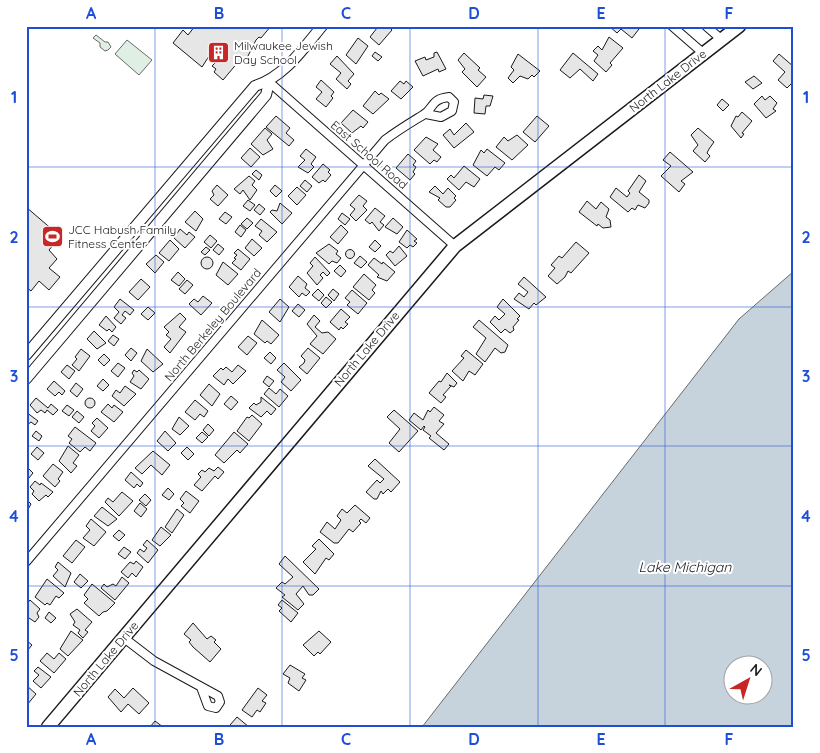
<svg xmlns="http://www.w3.org/2000/svg" width="820" height="753" font-family="Quicksand,sans-serif">
<style>
.green{fill:#e0efe3;stroke:#6a6a6a}
.water{fill:#c6d2dc;stroke:#6a6a6a;fill-rule:evenodd}
.building{fill:#e6e6e6;stroke:#1a1a1a}
.lines{fill:none;stroke-linecap:round;stroke-linejoin:round}
.minor-casing{stroke:#1a1a1a;stroke-width:10}
.tertiary-casing{stroke:#1a1a1a;stroke-width:12}
.primary-casing{stroke:#1a1a1a;stroke-width:15}
.minor{stroke:#fff;stroke-width:8}
.tertiary{stroke:#fff;stroke-width:10}
.primary{stroke:#fff;stroke-width:12}
.grid{fill:none;stroke:#1d4ed8;stroke-width:1;stroke-opacity:0.55}
.labels{text-anchor:middle;stroke-width:4;stroke-linejoin:round;paint-order:stroke}
.poi-label{font-size:12px;fill:#1a1a1a;stroke:#fff;text-anchor:start}
.street-label{font-size:12px;fill:#1a1a1a;stroke:#fff}
.water-label{font-size:14px;font-style:italic;fill:#1a1a1a;stroke:#fff}
.neatline{fill:none;stroke:#1d4ed8;stroke-width:2}
.grid-label{font-size:16px;text-anchor:middle;font-weight:bold;fill:#1d4ed8}
</style>
<rect width="100%" height="100%" fill="#fff"/>
<g class="green">
<path d="M 96,35 L 105,42 L 108,42 L 111,47 L 108,50 L 105,51 L 100,47 L 100,43 L 93,38 Z"/>
<path d="M 127,40 L 152,60 L 139,75 L 115,54 Z"/>
</g>
<path class="water" d="M 794,271 L 794,727 L 422,727 L 739,319 ZM 732,666 L 762,666 L 762,696 L 732,696 Z"/>
<g class="building">
<path d="M 195,26 L 271,26 L 261,38 L 259,37 L 256,40 L 244,64 L 239,61 L 223,80 L 214,72 L 216,69 L 212,66 L 219,59 L 211,53 L 202,67 L 173,43 L 183,30 L 188,35 Z"/>
<path d="M 374,26 L 388,26 L 392,30 L 379,45 L 370,37 L 377,28 Z"/>
<path d="M 609,26 L 636,26 L 639,29 L 632,38 L 621,29 L 617,33 Z"/>
<path d="M 609,37 L 623,48 L 610,63 L 612,65 L 606,72 L 594,61 L 598,55 L 593,51 L 598,46 L 602,50 Z"/>
<path d="M 358,38 L 368,46 L 356,64 L 346,55 Z"/>
<path d="M 375,52 L 382,57 L 378,61 L 372,56 Z"/>
<path d="M 437,52 L 446,69 L 439,72 L 438,69 L 423,76 L 415,61 L 425,57 L 426,60 L 434,57 L 434,53 Z"/>
<path d="M 464,53 L 480,68 L 478,70 L 486,77 L 477,87 L 462,72 L 465,69 L 458,60 Z"/>
<path d="M 573,53 L 598,74 L 593,81 L 580,69 L 570,78 L 560,70 Z"/>
<path d="M 518,54 L 540,71 L 534,77 L 532,75 L 528,79 L 520,76 L 513,83 L 508,78 L 514,70 L 511,67 Z"/>
<path d="M 779,54 L 794,67 L 794,81 L 787,88 L 778,80 L 785,72 L 773,61 Z"/>
<path d="M 337,56 L 354,74 L 348,81 L 351,84 L 347,89 L 336,79 L 341,73 L 330,64 Z"/>
<path d="M 754,76 L 762,83 L 753,89 L 745,82 Z"/>
<path d="M 321,80 L 334,92 L 331,96 L 333,98 L 326,107 L 316,99 L 322,92 L 316,87 Z"/>
<path d="M 400,81 L 404,84 L 406,81 L 413,87 L 401,99 L 391,91 Z"/>
<path d="M 375,91 L 379,95 L 381,93 L 389,99 L 373,114 L 363,106 Z"/>
<path d="M 484,95 L 493,96 L 490,106 L 486,106 L 485,114 L 474,113 L 475,98 L 483,99 Z"/>
<path d="M 762,96 L 765,100 L 770,96 L 777,103 L 773,109 L 776,111 L 766,118 L 754,104 Z"/>
<path d="M 722,99 L 729,105 L 723,111 L 717,105 Z"/>
<path d="M 353,110 L 368,122 L 363,128 L 361,126 L 352,133 L 341,123 Z"/>
<path d="M 742,112 L 752,121 L 742,133 L 744,134 L 741,138 L 731,126 L 736,116 L 738,117 Z"/>
<path d="M 276,116 L 290,128 L 286,133 L 294,140 L 289,146 L 266,127 Z"/>
<path d="M 537,116 L 549,126 L 535,142 L 523,132 Z"/>
<path d="M 466,123 L 474,132 L 454,148 L 443,135 L 450,129 L 454,135 Z"/>
<path d="M 265,128 L 272,134 L 267,140 L 273,149 L 263,155 L 251,144 Z"/>
<path d="M 698,128 L 714,142 L 709,149 L 707,153 L 710,156 L 705,162 L 693,151 L 698,145 L 691,135 Z"/>
<path d="M 517,135 L 528,145 L 512,160 L 496,147 L 504,137 L 508,141 Z"/>
<path d="M 426,137 L 438,144 L 433,150 L 441,157 L 437,162 L 434,160 L 430,164 L 414,150 Z"/>
<path d="M 250,148 L 260,157 L 251,167 L 241,158 Z"/>
<path d="M 306,149 L 316,157 L 311,164 L 314,167 L 308,173 L 298,167 L 305,160 L 300,156 Z"/>
<path d="M 487,149 L 505,163 L 499,170 L 495,167 L 487,176 L 473,165 L 481,150 L 484,153 Z"/>
<path d="M 670,152 L 693,172 L 681,181 L 685,184 L 679,192 L 661,176 L 671,166 L 663,160 Z"/>
<path d="M 408,154 L 416,161 L 413,165 L 416,167 L 413,172 L 415,174 L 410,180 L 396,168 Z"/>
<path d="M 323,164 L 330,170 L 328,172 L 331,175 L 325,182 L 323,180 L 319,183 L 312,177 Z"/>
<path d="M 464,166 L 480,179 L 474,187 L 466,182 L 459,190 L 447,179 L 451,175 L 454,178 Z"/>
<path d="M 256,170 L 262,175 L 259,180 L 252,174 Z"/>
<path d="M 639,175 L 646,181 L 639,192 L 649,200 L 649,203 L 645,208 L 638,205 L 635,210 L 632,208 L 628,212 L 610,197 L 616,188 L 627,197 L 630,193 L 628,191 Z"/>
<path d="M 249,176 L 255,181 L 252,185 L 257,190 L 250,200 L 243,190 L 240,194 L 234,189 Z"/>
<path d="M 305,180 L 312,186 L 307,192 L 300,186 Z"/>
<path d="M 217,185 L 228,195 L 218,206 L 210,199 L 214,195 L 212,191 Z"/>
<path d="M 275,185 L 282,191 L 276,197 L 270,191 Z"/>
<path d="M 435,186 L 443,194 L 448,188 L 456,196 L 454,198 L 456,200 L 450,207 L 446,207 L 438,200 L 440,198 L 429,192 Z"/>
<path d="M 297,187 L 306,195 L 297,205 L 288,196 Z"/>
<path d="M 359,195 L 367,201 L 363,206 L 367,210 L 356,221 L 350,215 L 355,209 L 350,205 Z"/>
<path d="M 248,200 L 255,205 L 250,211 L 243,206 Z"/>
<path d="M 587,201 L 596,209 L 601,202 L 609,209 L 606,217 L 610,220 L 611,227 L 603,228 L 598,224 L 597,226 L 579,212 Z"/>
<path d="M 280,203 L 292,213 L 282,224 L 270,212 L 272,210 L 277,211 Z"/>
<path d="M 259,204 L 265,209 L 260,215 L 254,210 Z"/>
<path d="M 26,207 L 54,231 L 58,226 L 63,230 L 59,234 L 61,236 L 49,250 L 57,259 L 49,268 L 60,277 L 49,290 L 39,281 L 31,291 L 26,287 Z"/>
<path d="M 375,208 L 385,216 L 380,222 L 384,225 L 379,231 L 372,222 L 370,224 L 365,220 Z"/>
<path d="M 195,211 L 203,219 L 196,231 L 185,222 Z"/>
<path d="M 225,212 L 232,217 L 226,224 L 219,219 Z"/>
<path d="M 342,213 L 350,219 L 345,225 L 338,219 Z"/>
<path d="M 247,218 L 253,223 L 247,229 L 241,224 Z"/>
<path d="M 393,218 L 403,227 L 397,234 L 385,227 Z"/>
<path d="M 261,219 L 277,232 L 267,242 L 259,235 L 262,231 L 255,226 Z"/>
<path d="M 240,225 L 246,230 L 241,237 L 235,232 Z"/>
<path d="M 341,225 L 348,232 L 338,244 L 330,237 Z"/>
<path d="M 180,229 L 187,235 L 189,232 L 195,237 L 185,248 L 174,238 Z"/>
<path d="M 407,230 L 417,239 L 414,241 L 417,243 L 413,247 L 410,245 L 407,248 L 399,242 Z"/>
<path d="M 210,235 L 217,241 L 211,248 L 204,242 Z"/>
<path d="M 252,239 L 262,248 L 254,256 L 245,248 Z"/>
<path d="M 170,240 L 179,249 L 169,261 L 159,253 Z"/>
<path d="M 375,240 L 381,246 L 375,252 L 369,247 Z"/>
<path d="M 576,242 L 589,253 L 571,273 L 568,271 L 565,277 L 557,284 L 548,276 L 555,268 L 551,265 L 559,256 L 562,258 Z"/>
<path d="M 218,244 L 224,249 L 219,255 L 213,250 Z"/>
<path d="M 329,244 L 338,251 L 336,254 L 341,258 L 337,263 L 332,261 L 329,264 L 316,253 Z"/>
<path d="M 399,246 L 407,256 L 395,266 L 386,255 L 390,251 L 393,253 Z"/>
<path d="M 206,247 L 210,250 L 205,255 L 201,252 Z"/>
<path d="M 238,249 L 250,259 L 241,270 L 232,263 L 236,259 L 234,258 L 237,255 L 234,253 Z"/>
<circle cx="350" cy="254" r="4.5"/>
<path d="M 156,255 L 164,262 L 155,273 L 146,264 Z"/>
<path d="M 360,256 L 367,262 L 361,268 L 354,263 Z"/>
<path d="M 315,257 L 330,273 L 327,276 L 323,272 L 320,275 L 323,278 L 317,285 L 307,273 L 313,266 L 310,263 Z"/>
<circle cx="207" cy="263" r="6"/>
<path d="M 374,258 L 382,264 L 383,262 L 395,272 L 387,281 L 377,277 L 379,275 L 368,265 Z"/>
<path d="M 223,262 L 238,274 L 228,285 L 216,275 Z"/>
<path d="M 340,265 L 346,271 L 341,277 L 334,271 Z"/>
<path d="M 178,272 L 185,279 L 179,286 L 171,280 Z"/>
<path d="M 364,274 L 376,285 L 372,290 L 375,293 L 369,300 L 353,287 Z"/>
<path d="M 298,276 L 307,284 L 305,288 L 310,292 L 306,296 L 302,293 L 299,297 L 289,287 Z"/>
<path d="M 524,277 L 546,297 L 536,305 L 534,303 L 529,309 L 514,299 L 519,293 L 524,297 L 528,292 L 518,284 Z"/>
<path d="M 141,279 L 150,287 L 138,300 L 129,292 Z"/>
<path d="M 187,280 L 193,285 L 185,294 L 179,289 Z"/>
<path d="M 318,289 L 324,295 L 319,301 L 312,295 Z"/>
<path d="M 333,289 L 339,294 L 334,301 L 328,295 Z"/>
<path d="M 352,290 L 367,303 L 358,314 L 347,305 L 350,302 L 345,298 Z"/>
<path d="M 203,296 L 212,303 L 201,315 L 189,304 L 194,299 L 198,302 Z"/>
<path d="M 326,297 L 332,302 L 326,308 L 321,303 Z"/>
<path d="M 120,299 L 134,310 L 130,315 L 125,311 L 122,315 L 126,318 L 121,324 L 114,318 L 119,312 L 114,307 Z"/>
<path d="M 280,299 L 289,307 L 280,322 L 269,312 Z"/>
<path d="M 503,299 L 520,316 L 517,319 L 519,320 L 513,327 L 514,330 L 510,333 L 505,329 L 501,333 L 490,322 L 495,316 L 499,320 L 505,314 L 497,307 Z"/>
<path d="M 298,304 L 305,310 L 299,317 L 292,311 Z"/>
<path d="M 148,307 L 155,313 L 148,320 L 141,314 Z"/>
<path d="M 341,309 L 350,317 L 345,322 L 348,324 L 343,329 L 341,327 L 339,330 L 330,322 Z"/>
<path d="M 180,313 L 186,319 L 179,327 L 186,332 L 170,353 L 164,347 L 171,339 L 166,335 L 169,332 L 164,327 Z"/>
<path d="M 314,315 L 320,321 L 315,327 L 322,333 L 328,332 L 336,339 L 323,354 L 310,344 L 317,336 L 307,324 Z"/>
<path d="M 106,316 L 116,327 L 112,332 L 109,329 L 107,331 L 99,325 Z"/>
<path d="M 262,320 L 279,335 L 271,344 L 267,341 L 265,343 L 254,334 Z"/>
<path d="M 479,320 L 508,345 L 505,352 L 501,353 L 495,348 L 485,362 L 476,354 L 486,338 L 473,327 Z"/>
<path d="M 94,331 L 106,343 L 97,349 L 87,339 Z"/>
<path d="M 113,335 L 119,339 L 114,346 L 108,341 Z"/>
<path d="M 248,336 L 257,343 L 247,355 L 238,347 Z"/>
<path d="M 131,348 L 137,353 L 131,361 L 125,355 Z"/>
<path d="M 308,348 L 320,358 L 307,374 L 299,367 L 304,363 L 305,360 L 301,356 Z"/>
<path d="M 81,349 L 90,356 L 79,371 L 72,365 L 77,359 L 75,357 Z"/>
<path d="M 147,349 L 163,364 L 153,372 L 141,361 Z"/>
<path d="M 466,350 L 483,364 L 475,375 L 469,371 L 463,381 L 452,371 L 464,358 L 461,356 Z"/>
<path d="M 270,352 L 276,358 L 271,364 L 264,358 Z"/>
<path d="M 104,354 L 110,360 L 104,366 L 98,360 Z"/>
<path d="M 118,363 L 125,368 L 118,377 L 111,371 Z"/>
<path d="M 284,363 L 301,380 L 291,391 L 281,382 L 285,377 L 277,370 Z"/>
<path d="M 67,365 L 75,371 L 69,379 L 61,372 Z"/>
<path d="M 238,365 L 246,371 L 233,384 L 228,379 L 224,385 L 213,376 L 221,368 L 223,370 L 226,367 L 232,372 Z"/>
<path d="M 134,370 L 137,372 L 139,370 L 149,379 L 141,389 L 130,382 L 134,376 L 132,373 Z"/>
<path d="M 447,373 L 457,383 L 454,387 L 449,385 L 451,386 L 443,395 L 446,397 L 441,403 L 429,393 L 439,381 L 441,382 Z"/>
<path d="M 267,376 L 274,381 L 269,387 L 263,382 Z"/>
<path d="M 103,379 L 109,385 L 103,391 L 97,386 Z"/>
<path d="M 54,381 L 65,391 L 62,395 L 59,392 L 55,396 L 47,389 Z"/>
<path d="M 76,383 L 83,389 L 77,397 L 70,391 Z"/>
<path d="M 209,384 L 220,394 L 212,406 L 200,395 Z"/>
<path d="M 125,386 L 136,394 L 124,406 L 112,396 L 116,390 L 120,393 Z"/>
<path d="M 269,388 L 276,394 L 280,389 L 288,396 L 279,407 L 264,394 Z"/>
<path d="M 231,396 L 238,402 L 231,410 L 224,404 Z"/>
<path d="M 261,397 L 276,409 L 271,415 L 267,411 L 261,417 L 249,408 L 254,403 L 256,405 L 261,402 Z"/>
<circle cx="90" cy="403" r="5"/>
<path d="M 36,398 L 48,408 L 51,404 L 58,410 L 53,415 L 47,410 L 45,413 L 41,410 L 37,413 L 30,405 Z"/>
<path d="M 195,400 L 208,411 L 204,417 L 200,414 L 195,420 L 185,412 Z"/>
<path d="M 108,404 L 112,408 L 114,405 L 123,412 L 114,422 L 101,412 Z"/>
<path d="M 67,405 L 74,410 L 69,416 L 62,411 Z"/>
<path d="M 434,407 L 444,415 L 439,421 L 444,424 L 436,433 L 449,444 L 444,450 L 429,438 L 431,436 L 423,430 L 425,427 L 424,426 L 421,430 L 409,420 L 414,413 L 423,420 L 428,410 L 430,412 Z"/>
<path d="M 394,410 L 418,431 L 399,452 L 389,443 L 400,429 L 387,417 Z"/>
<path d="M 77,411 L 84,417 L 79,423 L 72,417 Z"/>
<path d="M 26,412 L 38,421 L 35,425 L 31,422 L 26,426 Z"/>
<path d="M 252,415 L 262,424 L 249,441 L 237,431 L 247,417 L 249,418 Z"/>
<path d="M 179,417 L 189,426 L 180,435 L 172,429 Z"/>
<path d="M 97,418 L 108,428 L 99,438 L 91,431 L 95,426 L 92,423 Z"/>
<path d="M 208,424 L 214,430 L 209,436 L 203,430 Z"/>
<path d="M 75,427 L 96,443 L 90,451 L 85,447 L 80,452 L 69,443 L 72,439 L 68,436 Z"/>
<path d="M 36,431 L 42,436 L 39,441 L 32,436 Z"/>
<path d="M 165,431 L 176,443 L 168,451 L 157,441 Z"/>
<path d="M 202,432 L 208,437 L 202,443 L 196,438 Z"/>
<path d="M 234,432 L 248,444 L 240,453 L 237,450 L 224,463 L 215,455 Z"/>
<path d="M 68,446 L 79,455 L 73,463 L 77,466 L 71,473 L 59,461 Z"/>
<path d="M 37,447 L 44,453 L 38,460 L 31,454 Z"/>
<path d="M 187,447 L 194,454 L 188,460 L 181,453 Z"/>
<path d="M 153,451 L 170,465 L 162,475 L 151,465 L 142,474 L 135,468 Z"/>
<path d="M 375,459 L 400,482 L 391,492 L 388,489 L 383,494 L 381,491 L 377,499 L 374,499 L 366,492 L 377,480 L 380,483 L 384,479 L 368,466 Z"/>
<path d="M 53,464 L 63,472 L 58,479 L 60,481 L 55,487 L 43,476 Z"/>
<path d="M 27,467 L 33,473 L 29,478 L 26,476 Z"/>
<path d="M 218,467 L 224,472 L 218,479 L 215,476 L 202,491 L 194,485 L 201,477 L 198,474 L 202,470 L 205,472 L 209,468 L 214,471 Z"/>
<path d="M 131,472 L 143,483 L 140,487 L 137,484 L 134,488 L 125,480 Z"/>
<path d="M 35,481 L 40,485 L 41,483 L 53,492 L 48,497 L 46,495 L 39,501 L 32,494 L 34,491 L 30,487 Z"/>
<path d="M 168,488 L 174,494 L 169,500 L 162,495 Z"/>
<path d="M 186,491 L 199,501 L 190,513 L 181,506 L 184,503 L 180,499 Z"/>
<path d="M 122,492 L 133,501 L 119,516 L 105,502 L 108,498 L 113,502 Z"/>
<path d="M 145,494 L 151,500 L 146,506 L 139,500 Z"/>
<path d="M 26,499 L 31,504 L 26,513 Z"/>
<path d="M 140,503 L 147,509 L 141,517 L 134,511 Z"/>
<path d="M 355,505 L 370,518 L 366,523 L 361,519 L 359,521 L 361,523 L 353,532 L 349,529 L 338,543 L 334,543 L 320,532 L 327,522 L 335,529 L 341,520 L 337,516 L 342,509 L 347,513 Z"/>
<path d="M 102,507 L 117,519 L 108,526 L 94,516 Z"/>
<path d="M 177,509 L 184,515 L 172,533 L 165,527 Z"/>
<path d="M 91,519 L 106,532 L 94,546 L 83,538 L 90,530 L 86,526 Z"/>
<path d="M 161,527 L 171,535 L 160,546 L 152,540 Z"/>
<path d="M 119,530 L 125,535 L 119,541 L 113,536 Z"/>
<path d="M 319,539 L 334,554 L 329,560 L 326,558 L 315,574 L 303,562 L 316,549 L 312,546 Z"/>
<path d="M 76,540 L 85,547 L 72,563 L 63,556 Z"/>
<path d="M 147,540 L 158,550 L 148,563 L 137,553 L 140,549 L 144,552 L 147,548 L 143,545 Z"/>
<path d="M 124,547 L 131,552 L 125,559 L 118,554 Z"/>
<path d="M 285,556 L 319,589 L 313,595 L 309,595 L 303,586 L 296,594 L 304,604 L 298,610 L 282,597 L 285,595 L 276,588 L 282,582 L 285,584 L 293,577 L 279,564 Z"/>
<path d="M 136,561 L 143,567 L 136,577 L 132,573 L 128,578 L 121,572 L 130,562 L 134,564 Z"/>
<path d="M 58,562 L 71,573 L 65,587 L 53,576 L 58,570 L 55,567 Z"/>
<path d="M 80,574 L 88,581 L 81,588 L 74,582 Z"/>
<path d="M 122,577 L 129,583 L 115,600 L 101,588 L 104,584 L 107,587 L 113,584 L 116,586 Z"/>
<path d="M 47,579 L 64,593 L 59,598 L 56,596 L 50,605 L 47,603 L 45,605 L 35,597 Z"/>
<path d="M 92,584 L 115,603 L 107,611 L 103,612 L 99,616 L 84,603 L 88,599 L 84,595 Z"/>
<path d="M 30,600 L 40,609 L 37,613 L 39,617 L 35,622 L 26,616 L 26,605 Z"/>
<path d="M 282,600 L 298,613 L 291,622 L 279,611 L 282,608 L 278,605 Z"/>
<path d="M 77,609 L 92,622 L 85,630 L 88,632 L 83,638 L 78,633 L 80,630 L 73,625 L 75,622 L 70,614 Z"/>
<path d="M 49,612 L 56,618 L 51,623 L 45,618 Z"/>
<path d="M 193,623 L 207,639 L 211,636 L 216,640 L 214,642 L 221,649 L 210,662 L 193,647 L 189,642 L 191,640 L 184,634 Z"/>
<path d="M 71,631 L 83,640 L 68,656 L 60,649 Z"/>
<path d="M 319,631 L 331,642 L 320,654 L 318,652 L 314,656 L 303,645 Z"/>
<path d="M 26,640 L 32,645 L 27,651 L 26,651 Z"/>
<path d="M 47,653 L 54,659 L 59,653 L 66,659 L 54,673 L 40,661 Z"/>
<path d="M 290,665 L 305,674 L 302,678 L 306,680 L 299,691 L 288,683 L 290,678 L 283,674 Z"/>
<path d="M 38,667 L 51,677 L 41,688 L 33,681 L 39,675 L 34,671 Z"/>
<path d="M 26,685 L 36,694 L 27,705 L 26,704 Z"/>
<path d="M 133,688 L 149,703 L 139,714 L 128,704 L 121,712 L 108,697 L 115,689 L 124,698 Z"/>
<path d="M 258,688 L 267,695 L 262,701 L 266,703 L 260,712 L 257,710 L 252,717 L 242,710 Z"/>
<path d="M 237,717 L 249,727 L 233,727 L 230,725 Z"/>
<path d="M 155,721 L 163,727 L 150,727 Z"/>
</g>
<g class="lines">
<defs>
<g id="minor">
<path d="M 672,26 L 703,53"/>
<path d="M 706,26 L 721,39"/>
<path d="M 269,82 L 455,246"/>
<path d="M 26,562 L 385,140 C 398,130 410,123 423,115 C 434,109 430,99 449,97 L 454,102 L 452,111 L 441,117 L 426,114"/>
<path d="M 124,638 L 154,661 L 218,696 L 220,702 L 216,708 L 208,706 L 201,687"/>
</g>
<g id="tertiary">
<path d="M 26,355 L 255,86 C 284,77 303,49 322,26"/>
<path d="M 26,379 L 266,95 L 269,82"/>
</g>
<path id="primary" d="M 48,727 L 455,246 L 739,26"/>
</defs>
<use href="#minor" class="minor-casing"/>
<use href="#tertiary" class="tertiary-casing"/>
<use href="#primary" class="primary-casing"/>
<use href="#minor" class="minor"/>
<use href="#tertiary" class="tertiary"/>
<use href="#primary" class="primary"/>
</g>
<path class="grid" d="M 155,26 L 155,727M 282,26 L 282,727M 410,26 L 410,727M 538,26 L 538,727M 665,26 L 665,727M 26,167 L 794,167M 26,307 L 794,307M 26,446 L 794,446M 26,586 L 794,586"/>
<defs>
<symbol id="building-square" viewBox="-11 -11 22 22"><rect x="-9" y="-9" width="18" height="18" rx="4" fill="#c62828" stroke="#fff"/><path d="M-4-6H4V6H1V3H-1V6H-4ZM-2.5-4.3h1.7v1.8h-1.7ZM.8-4.3h1.7v1.8H.8ZM-2.5-1h1.7V.8h-1.7ZM.8-1h1.7V.8H.8Z" fill="#fff"/></symbol>
<symbol id="stadium-square" viewBox="-11 -11 22 22"><rect x="-9" y="-9" width="18" height="18" rx="4" fill="#c62828" stroke="#fff"/><path d="M0-5a6.5 5 0 1 0 0 10a6.5 5 0 1 0 0-10ZM-3.5-1.8h7v3.6h-7Z" fill="#fff"/></symbol>
</defs>
<g fill-rule="evenodd">
<use href="#building-square" x="206" y="40" width="25" height="25"/>
<use href="#stadium-square" x="40" y="224" width="25" height="25"/>
</g>
<g class="labels">
<g class="poi-label">
<text x="234" y="50">Milwaukee Jewish<tspan x="234" dy="14">Day School</tspan></text>
<text x="68" y="234">JCC Habush Family<tspan x="68" dy="14">Fitness Center</tspan></text>
</g>
<g class="street-label">
<text transform="translate(668 81) rotate(-38)" y="4">North Lake Drive</text>
<text transform="translate(369 155) rotate(41)" y="4">East School Road</text>
<text transform="translate(213 325) rotate(-50)" y="4">North Berkeley Boulevard</text>
<text transform="translate(367 349) rotate(-50)" y="4">North Lake Drive</text>
<text transform="translate(106 659) rotate(-50)" y="4">North Lake Drive</text>
</g>
<g class="water-label">
<text x="685" y="572">Lake Michigan</text>
</g>
</g>
<rect width="820" height="753" fill="none" stroke="#ffffff" stroke-width="55"/>
<g transform="translate(748 680) rotate(39)"><circle r="24" fill="#ffffff" stroke="#a3a3a3"/>
<path d="M0-4L9 19L0 12L-9 19Z" fill="#c62828"/>
<text y="-8" font-size="14" font-weight="bold" text-anchor="middle" fill="#1a1a1a">N</text>
</g>
<rect x="28" y="28" width="764" height="698" class="neatline"/>
<g class="grid-label">
<text x="91" y="19">A</text>
<text x="219" y="19">B</text>
<text x="346" y="19">C</text>
<text x="474" y="19">D</text>
<text x="601" y="19">E</text>
<text x="729" y="19">F</text>
<text x="14" y="103">1</text>
<text x="806" y="103">1</text>
<text x="14" y="243">2</text>
<text x="806" y="243">2</text>
<text x="14" y="382">3</text>
<text x="806" y="382">3</text>
<text x="14" y="522">4</text>
<text x="806" y="522">4</text>
<text x="14" y="661">5</text>
<text x="806" y="661">5</text>
<text x="91" y="745">A</text>
<text x="219" y="745">B</text>
<text x="346" y="745">C</text>
<text x="474" y="745">D</text>
<text x="601" y="745">E</text>
<text x="729" y="745">F</text>
</g>
</svg>
